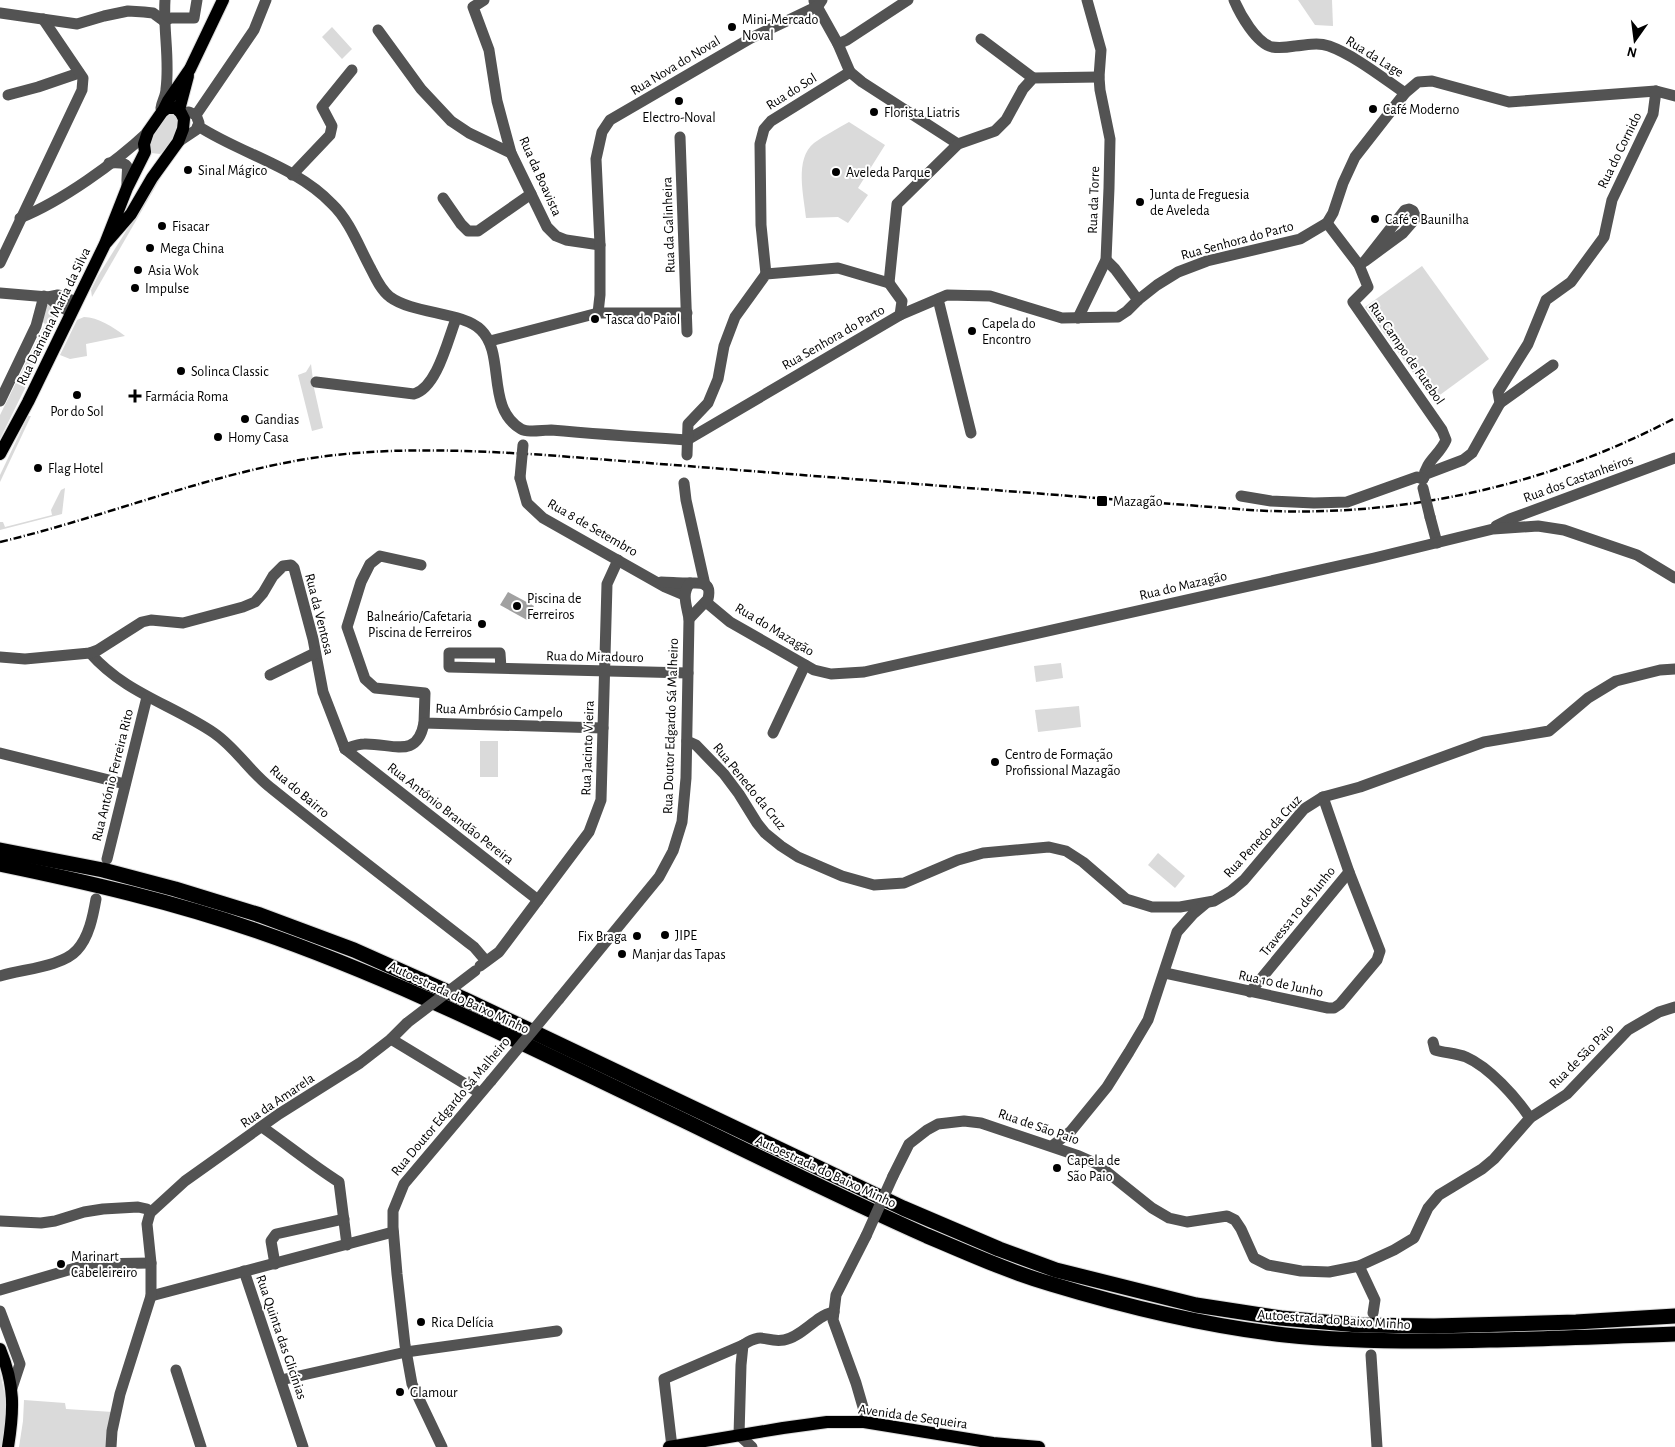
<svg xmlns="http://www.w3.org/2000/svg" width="1675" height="1447" font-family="'Alegreya Sans',sans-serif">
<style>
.green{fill:#dadada}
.water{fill:#a1a1a1}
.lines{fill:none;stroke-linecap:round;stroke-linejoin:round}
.major-casing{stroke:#dbdbdb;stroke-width:14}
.highway-casing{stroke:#dbdbdb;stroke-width:17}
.minor{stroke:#535353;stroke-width:11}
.major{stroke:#000;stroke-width:12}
.highway{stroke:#000;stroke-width:15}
.rail{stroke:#000;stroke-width:2.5;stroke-dasharray:8 2.5 1 2.5;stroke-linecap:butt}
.minor-bridge{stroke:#535353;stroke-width:11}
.poi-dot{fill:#000;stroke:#fff;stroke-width:2}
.labels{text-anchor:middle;stroke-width:4;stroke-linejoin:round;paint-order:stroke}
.poi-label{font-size:14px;fill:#000;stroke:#fff;text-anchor:start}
.street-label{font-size:14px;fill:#000;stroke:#fff}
</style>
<rect width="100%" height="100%" fill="#fff"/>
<g class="green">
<path d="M 1298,0 L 1332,0 L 1333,26 L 1315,25 Z"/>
<path d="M 332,27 L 352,49 L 342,59 L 322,37 Z"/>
<path d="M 172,113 L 179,118 C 176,133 172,144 160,154 L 151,153 C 145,138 160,125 168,114 Z"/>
<path d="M 849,122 L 885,145 L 858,188 L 868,195 L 848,223 L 838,217 L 806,218 C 804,196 794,159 814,143 C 825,135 837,129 849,122 Z"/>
<path d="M 163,172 L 164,172 L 92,297 L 91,290 L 98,276 Z"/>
<path d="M 1422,266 L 1489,359 L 1433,400 L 1365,307 Z"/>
<path d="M 45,305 L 48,305 C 55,309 55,317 53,325 L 51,325 L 34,361 L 35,368 L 0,439 L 0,415 L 45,324 L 42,321 Z"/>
<path d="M 84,317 C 98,317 113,327 125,336 L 86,344 L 87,356 L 70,359 L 60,355 L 77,320 Z"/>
<path d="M 311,364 L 314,388 L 323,428 L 312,431 L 298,375 L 306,372 Z"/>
<path d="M 28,416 L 31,416 L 0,482 L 0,475 Z"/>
<path d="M 65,488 L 62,514 L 0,530 L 0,522 L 3,522 L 5,527 L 52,515 L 51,510 L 61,490 Z"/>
<path d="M 1061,663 L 1063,678 L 1036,682 L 1034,666 Z"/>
<path d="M 1079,706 L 1081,727 L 1038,732 L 1035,710 Z"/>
<rect x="480" y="741" width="18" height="36"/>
<path d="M 1158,853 L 1185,876 L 1175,888 L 1148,865 Z"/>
<path d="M 0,1371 L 8,1411 L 2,1447 L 0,1447 Z"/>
<path d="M 24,1400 L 65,1403 L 66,1409 L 113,1412 L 112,1447 L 19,1447 L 23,1421 Z"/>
</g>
<path class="water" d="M 508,592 L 534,606 L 527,620 L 500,605 Z"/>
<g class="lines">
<defs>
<g id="major">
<path d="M 164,109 L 168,101 L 190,69 L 223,0"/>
<path d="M 179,110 L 188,76"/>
<path d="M 0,454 L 28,402 L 105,244 L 127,188 L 145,152 L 144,144 L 148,132 L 162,112 L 167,108 L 176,108 L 181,113 L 184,119 L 183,129 L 178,142 L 152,178 L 131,214 L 105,244"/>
<path d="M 0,1349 C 15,1385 14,1410 8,1447"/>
<path d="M 669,1447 L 783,1428 L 827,1422 L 864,1422 L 993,1443 L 1039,1447"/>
</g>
<g id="highway">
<path d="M 0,850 L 103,870 L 175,889 L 260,915 L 354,950 L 464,999 L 903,1208 L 999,1249 L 1056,1270 L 1196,1305 L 1281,1318 L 1358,1325 L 1434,1326 L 1576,1322 L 1675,1316"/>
<path d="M 0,864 C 87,882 174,902 257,931 C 405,982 545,1055 687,1122 C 767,1161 846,1200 927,1236 C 968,1253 1009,1272 1051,1284 C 1127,1307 1206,1326 1285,1335 C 1353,1342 1421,1342 1489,1340 C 1551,1339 1613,1336 1675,1334"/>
</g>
</defs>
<use href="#major" class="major-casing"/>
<use href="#highway" class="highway-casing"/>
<g class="minor">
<path d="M 484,0 L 473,7 L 489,50 L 497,101 L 511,153 L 547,227 L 556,236 L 566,240 L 600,245"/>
<path d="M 1234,0 C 1240,14 1256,43 1272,47 C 1279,48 1289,47 1295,46 C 1308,45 1317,42 1329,46 C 1354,55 1383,78 1405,93"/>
<path d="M 814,1 L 838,44 L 850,72"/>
<path d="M 0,13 L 77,24 L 104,16 L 128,11 L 144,12 L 153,13 L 164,21"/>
<path d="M 164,21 L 171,18 L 194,18 L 197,0"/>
<path d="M 378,30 L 421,89 L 451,121 L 469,133 L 511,153"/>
<path d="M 981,39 L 1033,78"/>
<path d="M 838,44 L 847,40 L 908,0"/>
<path d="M 8,95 L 38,87 L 79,73"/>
<path d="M 161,108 C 162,101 166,96 166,89 C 170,59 163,30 165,0"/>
<path d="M 196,115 L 254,30 L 266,0"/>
<path d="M 198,126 C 241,154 296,166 332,204 C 350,221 359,247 371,269 C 376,279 381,290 390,297 C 413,314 463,312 481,330 C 506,354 485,408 521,429 C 528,433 542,430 551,430 C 596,434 641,437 687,440"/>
<path d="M 680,137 L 687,332"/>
<path d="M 178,142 L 196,130 L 199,123 L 196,115 L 189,112 L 181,113"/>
<path d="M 109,163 C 134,162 126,166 127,185"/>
<path d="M 292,175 L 330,135 L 332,126 L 322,107 L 352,70"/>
<path d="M 443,198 L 461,224 L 468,231 L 478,231 L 531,194"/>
<path d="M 20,218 C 62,201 115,163 148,132"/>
<path d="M 1327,223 L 1359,265 L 1368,287 L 1353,302 L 1442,430 L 1446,440 C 1439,456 1426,460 1423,479"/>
<path d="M 1106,260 L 1115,269 L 1138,300"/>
<path d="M 0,263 L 82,90 L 83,78 L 43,19"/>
<path d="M 1359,265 L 1365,261 L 1405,210 L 1409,209 L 1413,211 L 1416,218 L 1403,233 L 1365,261"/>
<path d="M 766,274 L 761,225 L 760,144 L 764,129 L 771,121 L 850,72 L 862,82 L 958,144"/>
<path d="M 889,283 L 897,204 L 958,144 L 995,131 L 1006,120 L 1023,89 L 1033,78 L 1099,77"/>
<path d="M 0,293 L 48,297 L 58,295 L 76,302"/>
<path d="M 48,297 L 57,305 L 71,312"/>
<path d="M 938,299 L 971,433"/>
<path d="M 598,313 L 600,295 L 600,245 L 596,159 L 602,132 L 610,120 L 751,38 L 818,6 L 822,0"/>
<path d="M 1078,318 L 1106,260 L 1109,188 L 1110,139 L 1100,90 L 1099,77 L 1101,50 L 1087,0"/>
<path d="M 490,341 L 598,313 L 687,313"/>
<path d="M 316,382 L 414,394 C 437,388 448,339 456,319"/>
<path d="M 0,401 L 36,326 L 44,296"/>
<path d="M 1500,403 L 1553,365"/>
<path d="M 687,440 L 900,315 L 947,295 L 990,296 L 1062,318 L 1118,317 L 1127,311 L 1138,300 L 1157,285 L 1178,272 L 1207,261 L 1300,239 L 1327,223 L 1333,213 L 1343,183 L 1355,157 L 1405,93 L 1418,82 L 1432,81 L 1509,102 L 1656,91 L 1675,96"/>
<path d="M 687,455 L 688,424 L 708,403 L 718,379 L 724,346 L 735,317 L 766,274 L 838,268 L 889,283 L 902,301 L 900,315"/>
<path d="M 520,478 L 527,503 L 543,518 L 665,587 L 684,595"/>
<path d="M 1423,479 L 1426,474 L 1463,460 L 1472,453 L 1500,403 L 1498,392 L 1528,344 L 1546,300 L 1571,282 L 1604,237 L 1612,200 L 1653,114 L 1656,91"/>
<path d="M 684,483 L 686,500 L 705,585"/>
<path d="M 1241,496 L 1271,501 L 1314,503 L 1347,502 L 1417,477 L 1423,479"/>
<path d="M 1430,517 L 1437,543"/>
<path d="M 1496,526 L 1510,519 L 1675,458"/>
<path d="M 421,565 L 380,556 L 370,564 L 361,582 L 347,627 L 365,679 L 375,688 L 425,693 L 424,723 L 603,728"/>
<path d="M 661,582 C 669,582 677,583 685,583 C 696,584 713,578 708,599 L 689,619"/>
<path d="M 706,602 L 730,622 L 814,670 L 831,674 L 864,672 L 1374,558 L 1493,529 L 1538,526 L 1564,530 L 1637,555 L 1675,578"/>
<path d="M 90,653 C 125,693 171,704 214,733 C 236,748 250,772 271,788 C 338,842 406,894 474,947 L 486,961"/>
<path d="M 0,657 L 25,659 L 90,653 L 98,650 L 142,622 L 151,620 L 183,623 L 243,607 L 255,602 L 263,593 L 273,576 L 283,566 L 291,565 L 294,568 L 313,639 L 323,692 L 345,749"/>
<path d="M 501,668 L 500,653 L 449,653 L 449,667 C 528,669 608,671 688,673"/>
<path d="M 270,675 L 315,653"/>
<path d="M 773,733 L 805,665"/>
<path d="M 687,741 L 696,745 L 724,774 L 739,794 L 757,823 L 765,833 L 781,846 L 798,857 L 842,876 L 874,885 L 904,883 L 958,860 L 983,853 L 1049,847 L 1066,851 L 1083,862 L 1126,899 L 1152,907 L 1180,907 L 1214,901 L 1231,891 L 1244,880 L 1304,809 L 1323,797 L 1360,787 L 1484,742 L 1549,731 L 1588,698 L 1616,681 L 1660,670 L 1675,669"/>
<path d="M 345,749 L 538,900"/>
<path d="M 345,749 C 351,747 358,744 364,744 C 392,743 417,760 424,723"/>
<path d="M 0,753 L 125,784"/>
<path d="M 107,859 L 147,697"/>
<path d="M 480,966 L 499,952 L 589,832 L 601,800 L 607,584 L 618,560"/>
<path d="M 1165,973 L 1328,1008 L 1334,1008 L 1340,1004 L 1377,960 L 1380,951 L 1349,872 L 1323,797"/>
<path d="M 0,976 C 22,969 62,967 77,950 C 89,937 93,916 96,899"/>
<path d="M 1250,992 L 1349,872"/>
<path d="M 559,999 L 659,877 L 673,851 L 682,822 L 686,778 L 689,619 C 687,606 681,594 690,583"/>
<path d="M 391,1039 L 480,1093"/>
<path d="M 1433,1042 L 1435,1050 C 1445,1053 1456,1053 1466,1057 C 1489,1067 1516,1097 1530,1118"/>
<path d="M 262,1127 C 288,1145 312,1165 339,1182 L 347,1245"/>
<path d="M 1052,1146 L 1071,1131 L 1107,1087 L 1129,1052 L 1148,1020 L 1177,932 L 1193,914 L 1205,904"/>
<path d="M 893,1176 L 909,1144 L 927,1130 L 938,1124 L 964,1121 L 981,1123 L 1079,1156 L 1097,1164 L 1152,1208 L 1169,1218 L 1187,1222 L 1227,1216 L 1235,1220 L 1241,1229 L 1254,1258 L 1268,1265 L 1301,1271 L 1329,1272 L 1359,1266 L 1394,1250 L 1414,1238 L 1428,1208 L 1439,1195 L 1482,1169 L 1494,1159 L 1530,1118 L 1567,1094 L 1628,1030 L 1659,1012 L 1675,1007"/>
<path d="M 0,1221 L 41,1223 L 55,1221 L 84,1212 L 103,1209 L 138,1207 L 147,1209 L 150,1213"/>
<path d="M 275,1264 L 271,1241 L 276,1234 L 344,1219"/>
<path d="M 1359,1266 L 1375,1300 L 1373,1313"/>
<path d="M 244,1271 L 303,1447"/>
<path d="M 0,1290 L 89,1264 L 151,1263"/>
<path d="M 151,1296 L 393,1232"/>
<path d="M 0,1311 L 20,1364 L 12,1388"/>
<path d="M 743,1345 L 741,1365 L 739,1435 L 752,1447"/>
<path d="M 1371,1355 L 1377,1447"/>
<path d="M 176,1370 L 201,1447"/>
<path d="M 281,1380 L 406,1352 L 557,1331"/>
<path d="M 864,1422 L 865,1414 L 856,1383 L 833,1320 L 836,1295 L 866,1236"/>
<path d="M 111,1447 L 112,1431 L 120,1394 L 151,1296 L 151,1263 L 147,1224 L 150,1213 L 185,1181 L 279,1114 L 360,1063 L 391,1039 L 407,1023"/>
<path d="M 442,1447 L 412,1384 L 405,1345 L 397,1274 L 393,1227 L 393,1211 L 404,1184 L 491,1081"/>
<path d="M 672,1447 L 664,1379 L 743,1345 C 764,1331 765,1343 784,1340 C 797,1338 809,1325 820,1318 C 824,1315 829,1313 834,1312"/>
</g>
<use href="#major" class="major"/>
<use href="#highway" class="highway"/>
<path class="rail" d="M 0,542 C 101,518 198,478 300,460 C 382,446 463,450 546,455 L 1250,510 C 1397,519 1545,487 1675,418"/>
<g class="minor-bridge">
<path d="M 520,478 L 523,445"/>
<path d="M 1423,488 L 1430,517"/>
<path d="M 407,1023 L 475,971"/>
<path d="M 491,1081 L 559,999"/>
<path d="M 866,1236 L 893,1176"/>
</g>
</g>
<g class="poi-dot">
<circle cx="732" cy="27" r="5"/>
<circle cx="679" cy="101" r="5"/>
<circle cx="1373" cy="109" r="5"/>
<circle cx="874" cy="112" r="5"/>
<circle cx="188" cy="170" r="5"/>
<circle cx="836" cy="172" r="5"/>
<circle cx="1140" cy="202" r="5"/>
<circle cx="1375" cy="219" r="5"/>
<circle cx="162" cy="226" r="5"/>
<circle cx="150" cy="248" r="5"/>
<circle cx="138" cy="270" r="5"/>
<circle cx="135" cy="288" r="5"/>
<circle cx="595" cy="319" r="5"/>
<circle cx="972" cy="331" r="5"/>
<circle cx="181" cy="371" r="5"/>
<circle cx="77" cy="395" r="5"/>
<path d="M132.5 388.5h5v5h5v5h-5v5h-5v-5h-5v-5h5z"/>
<circle cx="245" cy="419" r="5"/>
<circle cx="218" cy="437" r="5"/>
<circle cx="38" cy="468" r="5"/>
<rect x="1096" y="495" width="12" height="12" rx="2.5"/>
<circle cx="517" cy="606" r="5"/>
<circle cx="482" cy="624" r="5"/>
<circle cx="995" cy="762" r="5"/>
<circle cx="665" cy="935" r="5"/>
<circle cx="637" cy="936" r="5"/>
<circle cx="622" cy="954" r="5"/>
<circle cx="1057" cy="1168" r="5"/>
<circle cx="61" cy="1264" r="5"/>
<circle cx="421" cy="1322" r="5"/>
<circle cx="400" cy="1392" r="5"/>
</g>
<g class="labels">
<g class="poi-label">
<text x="742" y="24">Mini-Mercado<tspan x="742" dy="16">Noval</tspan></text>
<text x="1383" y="114">Café Moderno</text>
<text x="884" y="117">Florista Liatris</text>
<text x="679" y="122" text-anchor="middle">Electro-Noval</text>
<text x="198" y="175">Sinal Mágico</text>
<text x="846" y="177">Aveleda Parque</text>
<text x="1150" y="199">Junta de Freguesia<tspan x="1150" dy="16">de Aveleda</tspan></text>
<text x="1385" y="224">Café e Baunilha</text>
<text x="172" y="231">Fisacar</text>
<text x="160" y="253">Mega China</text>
<text x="148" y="275">Asia Wok</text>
<text x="145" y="293">Impulse</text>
<text x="605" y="324">Tasca do Paiol</text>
<text x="982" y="328">Capela do<tspan x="982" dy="16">Encontro</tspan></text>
<text x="191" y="376">Solinca Classic</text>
<text x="145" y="401">Farmácia Roma</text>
<text x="77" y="416" text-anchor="middle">Por do Sol</text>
<text x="255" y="424">Gandias</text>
<text x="228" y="442">Homy Casa</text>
<text x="48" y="473">Flag Hotel</text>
<text x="1113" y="506">Mazagão</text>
<text x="527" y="603">Piscina de<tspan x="527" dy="16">Ferreiros</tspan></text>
<text x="472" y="621" text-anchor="end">Balneário/Cafetaria<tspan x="472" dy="16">Piscina de Ferreiros</tspan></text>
<text x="1005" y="759">Centro de Formação<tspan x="1005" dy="16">Profissional Mazagão</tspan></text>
<text x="675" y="940">JIPE</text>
<text x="627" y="941" text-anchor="end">Fix Braga</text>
<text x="632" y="959">Manjar das Tapas</text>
<text x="1067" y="1165">Capela de<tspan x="1067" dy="16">São Paio</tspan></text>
<text x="71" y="1261">Marinart<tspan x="71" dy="16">Cabeleireiro</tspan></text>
<text x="431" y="1327">Rica Delícia</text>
<text x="410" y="1397">Glamour</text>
</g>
<g class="street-label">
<text transform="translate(1375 56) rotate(32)" y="5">Rua da Lage</text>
<text transform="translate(675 65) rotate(-31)" y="5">Rua Nova do Noval</text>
<text transform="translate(791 91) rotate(-32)" y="5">Rua do Sol</text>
<text transform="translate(1619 150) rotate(-64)" y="5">Rua do Cornido</text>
<text transform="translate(541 176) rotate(66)" y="5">Rua da Boavista</text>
<text transform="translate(1093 200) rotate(-88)" y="5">Rua da Torre</text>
<text transform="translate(668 225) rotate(-92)" y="5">Rua da Galinheira</text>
<text transform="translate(1237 240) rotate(-15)" y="5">Rua Senhora do Parto</text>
<text transform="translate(53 316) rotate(-64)" y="5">Rua Damiana Maria da Silva</text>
<text transform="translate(833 337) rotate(-30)" y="5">Rua Senhora do Parto</text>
<text transform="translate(1407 353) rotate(55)" y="5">Rua Campo de Futebol</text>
<text transform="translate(1578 478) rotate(-20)" y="5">Rua dos Castanheiros</text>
<text transform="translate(593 527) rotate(30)" y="5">Rua 8 de Setembro</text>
<text transform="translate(1183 585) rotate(-13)" y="5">Rua do Mazagão</text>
<text transform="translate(320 614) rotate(76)" y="5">Rua da Ventosa</text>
<text transform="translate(775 629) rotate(31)" y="5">Rua do Mazagão</text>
<text transform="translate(595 656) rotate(1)" y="5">Rua do Miradouro</text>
<text transform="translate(499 710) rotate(2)" y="5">Rua Ambrósio Campelo</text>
<text transform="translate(670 726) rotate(-88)" y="5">Rua Doutor Edgardo Sá Malheiro</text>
<text transform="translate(587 748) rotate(-88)" y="5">Rua Jacinto Vieira</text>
<text transform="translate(112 775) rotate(-76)" y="5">Rua António Ferreira Rito</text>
<text transform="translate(750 786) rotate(51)" y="5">Rua Penedo da Cruz</text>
<text transform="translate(300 791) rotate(40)" y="5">Rua do Bairro</text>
<text transform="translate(451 813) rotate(38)" y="5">Rua António Brandão Pereira</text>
<text transform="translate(1262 836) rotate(-47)" y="5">Rua Penedo da Cruz</text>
<text transform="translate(1297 911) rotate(-51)" y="5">Travessa 10 de Junho</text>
<text transform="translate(1281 983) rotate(12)" y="5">Rua 10 de Junho</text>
<text transform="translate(459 997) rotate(25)" y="5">Autoestrada do Baixo Minho</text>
<text transform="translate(1581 1056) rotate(-45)" y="5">Rua de São Paio</text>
<text transform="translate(277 1100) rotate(-34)" y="5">Rua da Amarela</text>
<text transform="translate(450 1106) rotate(-50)" y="5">Rua Doutor Edgardo Sá Malheiro</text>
<text transform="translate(1039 1126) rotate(19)" y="5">Rua de São Paio</text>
<text transform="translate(826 1171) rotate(25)" y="5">Autoestrada do Baixo Minho</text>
<text transform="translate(1334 1319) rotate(4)" y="5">Autoestrada do Baixo Minho</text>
<text transform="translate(282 1337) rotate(71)" y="5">Rua Quinta das Glicínias</text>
<text transform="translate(913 1416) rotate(8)" y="5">Avenida de Sequeira</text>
</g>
</g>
<g transform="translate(1635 40) rotate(194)" stroke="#ffffff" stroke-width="4" paint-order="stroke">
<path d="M0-4L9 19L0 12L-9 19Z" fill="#000000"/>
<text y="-8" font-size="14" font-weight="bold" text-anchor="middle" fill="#000000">N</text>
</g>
</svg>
